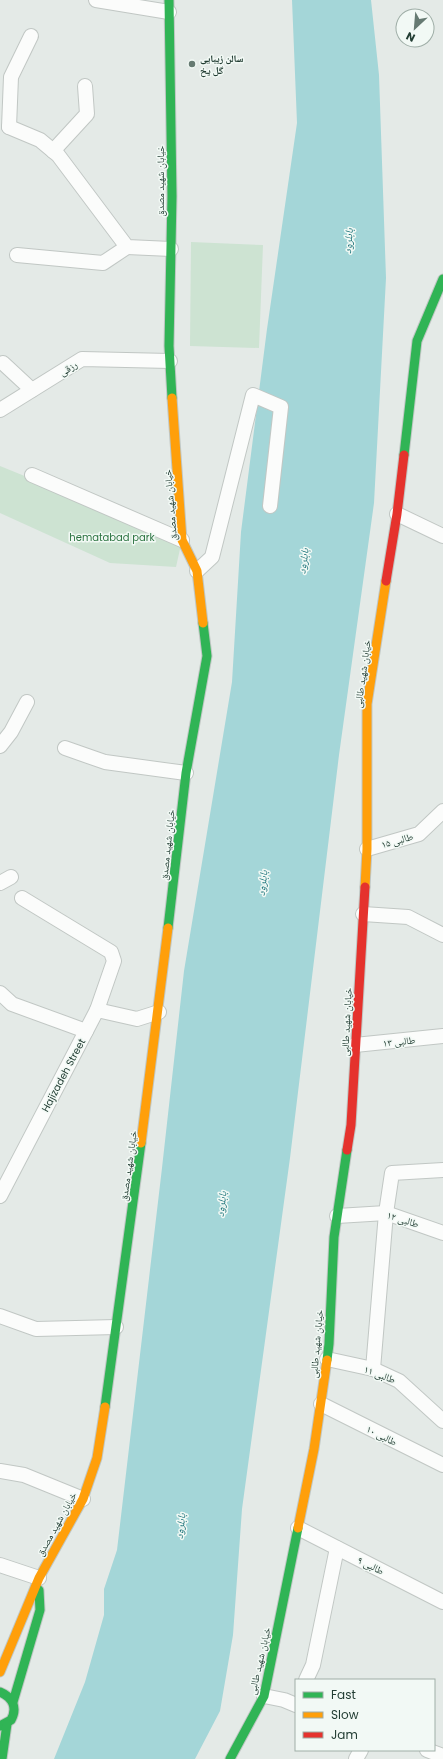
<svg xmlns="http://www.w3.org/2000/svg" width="443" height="1759" font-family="Poppins,'Noto Naskh Arabic',sans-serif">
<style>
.park{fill:#cde3d2}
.water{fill:#a4d6d8}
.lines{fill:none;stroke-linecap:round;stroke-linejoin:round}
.street-casing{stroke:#c1c7c4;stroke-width:16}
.fast-casing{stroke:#c0c7c4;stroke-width:11}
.slow-casing{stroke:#c0c7c4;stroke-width:11}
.jam-casing{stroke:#c0c7c4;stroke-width:11}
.street{stroke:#fbfcfb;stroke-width:14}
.fast{stroke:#30b455;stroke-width:9}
.slow{stroke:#ff9f0a;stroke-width:9}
.jam{stroke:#e5322d;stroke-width:9}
.poi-dot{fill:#667a72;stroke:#f2f9f5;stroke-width:1.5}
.labels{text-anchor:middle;stroke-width:3;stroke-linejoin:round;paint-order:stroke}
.poi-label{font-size:10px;font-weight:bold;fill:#223d33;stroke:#f2f9f5;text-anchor:start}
.street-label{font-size:10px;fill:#223d33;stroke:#f2f9f5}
.park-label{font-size:10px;fill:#2c7441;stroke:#f2f9f5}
.water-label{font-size:11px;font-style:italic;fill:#1b737a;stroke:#f2f9f5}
</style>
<rect width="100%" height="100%" fill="#e4eae7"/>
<g class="park">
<path d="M 191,242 L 263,245 L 259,348 L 190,346 Z"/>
<path d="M 0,466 L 182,540 L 176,567 L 110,563 L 0,513 Z"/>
</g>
<path class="water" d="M 292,0 L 371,0 L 379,75 L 386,278 L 374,503 L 339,755 L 290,1158 L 242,1509 L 233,1635 L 220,1711 L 195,1759 L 54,1759 L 85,1682 L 104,1615 L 104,1589 L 117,1550 L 162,1168 L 184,971 L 232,682 L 241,532 L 267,329 L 297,123 Z"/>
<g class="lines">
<defs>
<g id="street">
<path d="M 96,0 L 169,12"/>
<path d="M 9,127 L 40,140 L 58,155 L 127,247 L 171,249"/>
<path d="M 9,127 L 11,77 L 31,36"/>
<path d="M 53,151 L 87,114 L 85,86"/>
<path d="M 17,255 L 103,263 L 127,247"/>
<path d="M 3,363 L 32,390"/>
<path d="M 0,410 L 82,359 L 170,361"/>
<path d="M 32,475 L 182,540"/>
<path d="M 397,514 L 443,536"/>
<path d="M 197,571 L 212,557 L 253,395 L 281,407 L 270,506"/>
<path d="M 0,746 L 11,732 L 27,702"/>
<path d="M 65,748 L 105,762 L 186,773"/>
<path d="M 367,849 L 419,834 L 443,811"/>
<path d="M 0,883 L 11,877"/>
<path d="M 22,898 L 111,952 L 114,961 L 97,1010"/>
<path d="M 363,914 L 408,917 L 443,935"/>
<path d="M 0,993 L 12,1004 L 86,1031"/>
<path d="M 355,1045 L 443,1036"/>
<path d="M 0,1196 L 97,1010 L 137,1019 L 159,1012"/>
<path d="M 337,1216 L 386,1213 L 443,1233"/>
<path d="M 0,1316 L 36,1329 L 116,1327"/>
<path d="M 327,1359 L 373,1369 L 399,1381 L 443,1421"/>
<path d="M 373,1369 L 386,1213 L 392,1173 L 443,1170"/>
<path d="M 321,1404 L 443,1465"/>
<path d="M 0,1471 L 24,1475 L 83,1499"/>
<path d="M 298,1528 L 443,1602"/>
<path d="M 0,1565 L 39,1578"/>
<path d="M 306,1680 L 313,1665 L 337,1548"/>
<path d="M 264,1696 L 284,1700 L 296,1705"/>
<path d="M 427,1750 L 443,1756"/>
<path d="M 356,1759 L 361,1750"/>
</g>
<g id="fast">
<path d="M 169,0 L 172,196 L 169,346 L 172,398"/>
<path d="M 404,455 L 417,341 L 443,279"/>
<path d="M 168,928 L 186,773 L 207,656 L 203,623"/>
<path d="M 327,1360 L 329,1344 L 334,1237 L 347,1150"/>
<path d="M 105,1407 L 141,1143"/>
<path d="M 0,1692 C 12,1697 18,1707 11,1720 L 0,1726"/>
<path d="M 13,1702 L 40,1610 L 39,1590"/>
<path d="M 2,1759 L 7,1724"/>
<path d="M 230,1759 L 264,1696 L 298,1528"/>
</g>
<g id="slow">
<path d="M 172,398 L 182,540 L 197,571 L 203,623"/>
<path d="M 365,887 L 367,849 L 367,704 L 386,581"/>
<path d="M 141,1143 L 168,928"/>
<path d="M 298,1528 L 314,1449 L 327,1360"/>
<path d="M 0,1672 L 39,1578 L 83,1499 L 97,1458 L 105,1407"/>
</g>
<g id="jam">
<path d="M 386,581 L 397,514 L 404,455"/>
<path d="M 347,1150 L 351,1125 L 365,887"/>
</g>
</defs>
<use href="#street" class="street-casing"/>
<use href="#fast" class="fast-casing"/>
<use href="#slow" class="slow-casing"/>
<use href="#jam" class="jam-casing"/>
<use href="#street" class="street"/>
<use href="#fast" class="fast"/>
<use href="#slow" class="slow"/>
<use href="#jam" class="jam"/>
</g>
<circle class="poi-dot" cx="192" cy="64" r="4"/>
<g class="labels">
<g class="poi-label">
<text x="200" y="62">سالن زیبایی<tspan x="200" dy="12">گل یخ</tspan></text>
</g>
<g class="street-label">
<text transform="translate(160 181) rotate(-90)" y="4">خیابان شهید مصدق</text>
<text transform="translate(68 368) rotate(-31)" y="4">رزقی</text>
<text transform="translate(170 505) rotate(-95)" y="4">خیابان شهید مصدق</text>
<text transform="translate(362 674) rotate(-82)" y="4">خیابان شهید طالبی</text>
<text transform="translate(397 840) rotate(-16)" y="4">طالبی ۱۵</text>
<text transform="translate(167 845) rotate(-84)" y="4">خیابان شهید مصدق</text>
<text transform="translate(346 1022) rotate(-87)" y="4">خیابان شهید طالبی</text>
<text transform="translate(399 1041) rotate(-6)" y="4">طالبی ۱۳</text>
<text transform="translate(63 1075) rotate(-62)" y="4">Hajizadeh Street</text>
<text transform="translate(128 1166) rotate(-82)" y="4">خیابان شهید مصدق</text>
<text transform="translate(403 1219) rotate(17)" y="4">طالبی ۱۲</text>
<text transform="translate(316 1344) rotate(-85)" y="4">خیابان شهید طالبی</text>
<text transform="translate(380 1374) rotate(21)" y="4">طالبی ۱۱</text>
<text transform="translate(382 1435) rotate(27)" y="4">طالبی ۱۰</text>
<text transform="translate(56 1524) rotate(-61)" y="4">خیابان شهید مصدق</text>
<text transform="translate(371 1565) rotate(27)" y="4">طالبی ۹</text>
<text transform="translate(259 1661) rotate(-77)" y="4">خیابان شهید طالبی</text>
</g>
<g class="park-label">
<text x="112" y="541">hematabad park</text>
</g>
<g class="water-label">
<text transform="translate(348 241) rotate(-86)" y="4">بابلرود</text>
<text transform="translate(303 561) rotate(-82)" y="4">بابلرود</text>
<text transform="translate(262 883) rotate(-83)" y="4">بابلرود</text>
<text transform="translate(221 1204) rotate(-83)" y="4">بابلرود</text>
<text transform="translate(180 1526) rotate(-83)" y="4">بابلرود</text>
</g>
</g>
<rect x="295" y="1679" width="140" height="72" fill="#f2f9f5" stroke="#9faea7"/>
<rect x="303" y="1692" width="20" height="6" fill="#30b455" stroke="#9faea7"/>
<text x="331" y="1699" font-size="12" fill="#223d33">Fast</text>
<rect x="303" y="1712" width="20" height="6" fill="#ff9f0a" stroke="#9faea7"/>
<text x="331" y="1719" font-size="12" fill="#223d33">Slow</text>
<rect x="303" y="1732" width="20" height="6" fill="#e5322d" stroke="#9faea7"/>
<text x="331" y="1739" font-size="12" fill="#223d33">Jam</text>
<g transform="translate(415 28) rotate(206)"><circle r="19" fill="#f2f9f5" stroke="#9faea7"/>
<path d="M0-3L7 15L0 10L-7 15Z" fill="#667a72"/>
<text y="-6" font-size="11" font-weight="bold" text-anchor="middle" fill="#223d33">N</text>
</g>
</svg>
